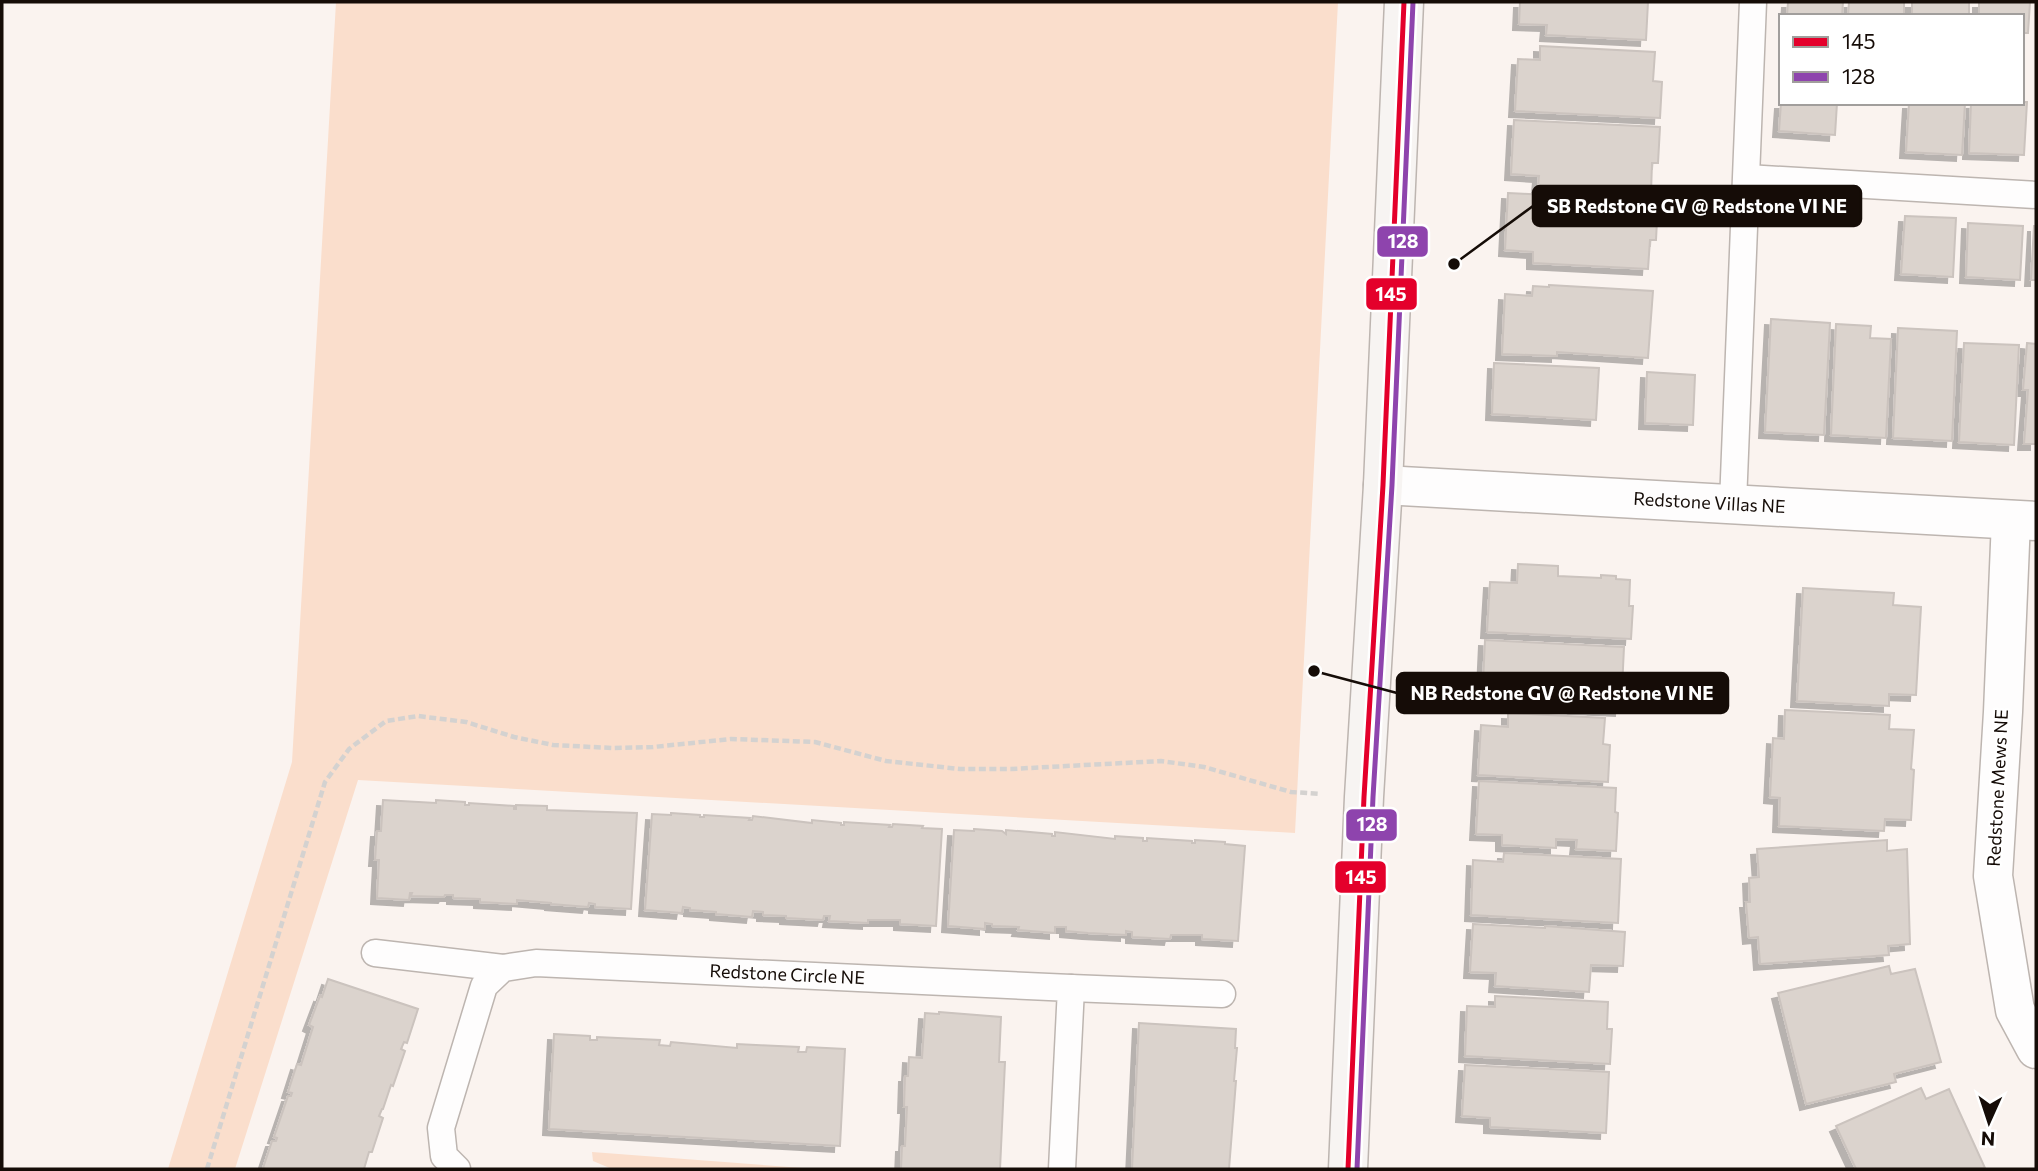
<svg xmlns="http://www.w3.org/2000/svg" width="2038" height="1171" font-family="Commissioner,sans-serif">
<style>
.green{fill:#fadecc}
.building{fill:#dbd3cd;stroke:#cbc3be;stroke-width:2;filter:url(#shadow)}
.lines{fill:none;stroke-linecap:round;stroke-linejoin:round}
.lane-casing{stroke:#bdb5b0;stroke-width:29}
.street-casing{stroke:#bdb5b0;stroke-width:41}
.secondary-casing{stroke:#bdb5b0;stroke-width:41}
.path{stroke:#d4d2d0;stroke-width:4.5;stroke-dasharray:7 3.5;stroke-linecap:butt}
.lane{stroke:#fefdfd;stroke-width:26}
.street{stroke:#fefdfd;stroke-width:38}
.secondary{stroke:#f7f4f2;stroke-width:38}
.bus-1-casing{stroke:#fff;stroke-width:10}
.bus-2-casing{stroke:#fff;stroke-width:10}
.bus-1{stroke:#e4002b;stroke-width:5}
.bus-2{stroke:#8e44ad;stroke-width:5}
.labels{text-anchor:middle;stroke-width:5;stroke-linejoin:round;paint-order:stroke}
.street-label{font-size:18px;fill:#150c07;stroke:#fff}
.leader{fill:none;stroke:#150c07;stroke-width:2.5}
.callout-dot{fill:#150c07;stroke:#fff;stroke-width:2.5}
.callout{fill:#150c07;stroke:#150c07;stroke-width:2.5}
.callout-label{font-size:19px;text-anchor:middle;font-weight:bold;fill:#fff}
.line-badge{stroke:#fff;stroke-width:2.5}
.badge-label{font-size:19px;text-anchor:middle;font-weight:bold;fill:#fff}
</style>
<defs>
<filter id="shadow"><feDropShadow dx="-6" dy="6" stdDeviation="0" flood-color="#0004"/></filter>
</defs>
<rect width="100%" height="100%" fill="#faf3ef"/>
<g class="green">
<path d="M 336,2 L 1338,2 L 1295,833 L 358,780 L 235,1169 L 168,1169 L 292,762 Z"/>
<path d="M 592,1152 L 816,1169 L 612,1169 L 593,1161 Z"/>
</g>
<g class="building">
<path d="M 1520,2 L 1648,2 L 1646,40 L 1546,35 L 1547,25 L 1519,24 Z"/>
<path d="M 1788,2 L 1843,2 L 1842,16 L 1787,16 Z"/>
<path d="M 1849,2 L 1904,2 L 1904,16 L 1848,16 Z"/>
<rect x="1912" y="2" width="57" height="14"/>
<path d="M 1979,2 L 2030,2 L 2028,33 L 2022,33 L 2022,16 L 1979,16 Z"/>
<path d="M 1540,46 L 1655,52 L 1653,81 L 1662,82 L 1660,118 L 1515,111 L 1518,59 L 1540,60 Z"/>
<path d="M 2022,102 L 2027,102 L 2024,155 L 1969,153 L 1971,103 Z"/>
<path d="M 1781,103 L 1837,103 L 1835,135 L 1779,131 Z"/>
<path d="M 1909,103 L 1965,103 L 1962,155 L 1906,152 Z"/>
<path d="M 1514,120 L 1660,127 L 1658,163 L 1652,163 L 1651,193 L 1538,187 L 1539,176 L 1511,174 Z"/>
<path d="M 1508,193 L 1658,201 L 1656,240 L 1650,240 L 1648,269 L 1533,263 L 1533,252 L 1505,250 Z"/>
<path d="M 1905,216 L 1956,218 L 1953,277 L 1901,274 Z"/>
<path d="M 1968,223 L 2023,226 L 2020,280 L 1966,277 Z"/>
<path d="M 2034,226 L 2036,226 L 2036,280 L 2031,280 Z"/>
<path d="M 1549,285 L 1653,291 L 1648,358 L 1557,352 L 1557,356 L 1502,354 L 1505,294 L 1532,296 L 1533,286 L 1549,287 Z"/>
<path d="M 1771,319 L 1830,323 L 1824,435 L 1765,432 Z"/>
<path d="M 1836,324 L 1871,326 L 1870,338 L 1891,339 L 1886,438 L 1831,435 Z"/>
<path d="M 1898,328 L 1957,331 L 1952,441 L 1893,438 Z"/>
<path d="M 1964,343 L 2019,345 L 2014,445 L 1959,442 Z"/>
<path d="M 2027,343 L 2036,344 L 2036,444 L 2024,444 L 2028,390 L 2023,390 Z"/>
<path d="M 1494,363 L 1599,368 L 1596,420 L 1492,414 Z"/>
<path d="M 1647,372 L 1695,375 L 1693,425 L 1645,423 Z"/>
<path d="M 1518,564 L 1558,566 L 1558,576 L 1601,578 L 1601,575 L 1616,576 L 1616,579 L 1630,580 L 1629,606 L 1633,606 L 1631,639 L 1487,632 L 1490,582 L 1517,583 Z"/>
<path d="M 1803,588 L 1894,593 L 1893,605 L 1921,607 L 1916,695 L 1889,694 L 1889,706 L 1797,701 Z"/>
<path d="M 1485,640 L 1624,647 L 1621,710 L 1482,704 Z"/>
<path d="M 1785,710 L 1890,715 L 1889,729 L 1914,730 L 1911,769 L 1914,770 L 1911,820 L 1885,819 L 1884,831 L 1779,826 L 1780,798 L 1770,797 L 1773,738 L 1784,739 Z"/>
<path d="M 1508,713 L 1605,718 L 1603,744 L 1610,745 L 1608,782 L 1478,775 L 1481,725 L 1508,727 Z"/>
<path d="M 1479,781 L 1616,788 L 1615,812 L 1618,813 L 1616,851 L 1576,849 L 1577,840 L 1556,839 L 1556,848 L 1502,845 L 1502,835 L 1476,834 Z"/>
<path d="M 383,800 L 436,803 L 436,800 L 465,802 L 465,805 L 469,805 L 469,803 L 514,806 L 514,809 L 516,809 L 516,805 L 547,806 L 547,810 L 637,813 L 631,909 L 595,907 L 595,904 L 589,903 L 588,907 L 551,904 L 551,903 L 517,900 L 517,904 L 480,902 L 480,899 L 453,898 L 453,895 L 445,895 L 444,897 L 411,896 L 412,893 L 410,893 L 409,900 L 377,898 L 379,860 L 375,860 L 377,831 L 381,831 Z"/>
<path d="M 671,813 L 700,815 L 700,817 L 704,817 L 704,815 L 750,818 L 749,820 L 752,820 L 753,816 L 812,823 L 812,820 L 841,823 L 841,825 L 844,825 L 844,822 L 890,825 L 889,827 L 892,827 L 893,824 L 923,826 L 922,828 L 942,829 L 936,926 L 900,924 L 900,920 L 868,920 L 868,923 L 829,921 L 830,916 L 824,916 L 823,920 L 786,918 L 786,916 L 763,915 L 763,912 L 753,911 L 752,917 L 716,914 L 716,912 L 690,910 L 690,908 L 683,907 L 682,913 L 645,910 L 652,814 L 671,815 Z"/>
<path d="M 974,829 L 1002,831 L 1006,834 L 1006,830 L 1052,834 L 1052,836 L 1055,836 L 1055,832 L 1115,839 L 1115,836 L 1143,838 L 1143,841 L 1147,841 L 1147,838 L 1192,841 L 1192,843 L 1195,843 L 1195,840 L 1225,842 L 1225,844 L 1245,846 L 1238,941 L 1202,939 L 1202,935 L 1171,935 L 1170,939 L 1132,937 L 1132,932 L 1126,931 L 1126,935 L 1088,933 L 1066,931 L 1066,927 L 1055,927 L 1055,933 L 1018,930 L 1019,927 L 992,926 L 992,924 L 985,923 L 985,929 L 948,926 L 954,830 L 974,831 Z"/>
<path d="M 1887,840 L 1887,851 L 1907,849 L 1910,944 L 1888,946 L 1889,955 L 1760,964 L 1758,937 L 1749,938 L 1746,902 L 1750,902 L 1749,878 L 1759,877 L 1757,849 Z"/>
<path d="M 1504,853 L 1621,859 L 1618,923 L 1471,915 L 1473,860 L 1503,862 Z"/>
<path d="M 1473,924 L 1545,928 L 1545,926 L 1625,932 L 1623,966 L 1591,965 L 1589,992 L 1495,986 L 1496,973 L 1470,972 Z"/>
<path d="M 1889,966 L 1891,974 L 1915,969 L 1941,1062 L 1894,1074 L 1896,1082 L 1806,1104 L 1778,993 Z"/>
<path d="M 328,979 L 418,1009 L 407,1043 L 404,1042 L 401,1049 L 405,1051 L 393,1086 L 391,1085 L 383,1109 L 382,1109 L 379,1116 L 383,1118 L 372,1152 L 369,1152 L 364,1169 L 266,1169 L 263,1168 L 272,1141 L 276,1141 L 277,1138 L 274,1137 L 288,1096 L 291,1096 L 292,1093 L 288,1092 L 297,1064 L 301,1065 L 313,1027 L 309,1025 L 320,996 L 322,997 Z"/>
<path d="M 1495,996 L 1608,1002 L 1607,1029 L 1612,1029 L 1610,1064 L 1465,1056 L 1467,1006 L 1495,1007 Z"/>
<path d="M 939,1012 L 1001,1017 L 999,1062 L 1005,1062 L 1000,1169 L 901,1169 L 902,1146 L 905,1146 L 907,1107 L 904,1107 L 905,1076 L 908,1076 L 909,1057 L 922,1058 L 925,1013 L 939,1014 Z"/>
<path d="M 1139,1023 L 1236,1029 L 1235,1048 L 1237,1048 L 1234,1081 L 1236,1081 L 1229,1169 L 1132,1169 Z"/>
<path d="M 554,1034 L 590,1036 L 590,1040 L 597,1040 L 597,1037 L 660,1040 L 659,1045 L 670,1046 L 671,1042 L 737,1048 L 737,1044 L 799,1047 L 798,1052 L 806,1052 L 807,1047 L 845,1049 L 840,1146 L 549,1129 Z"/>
<path d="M 1465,1065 L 1609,1072 L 1606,1133 L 1490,1127 L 1490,1118 L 1462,1116 Z"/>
<path d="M 1921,1088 L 1926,1099 L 1949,1089 L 1985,1168 L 1856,1169 L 1836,1126 Z"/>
</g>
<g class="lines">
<defs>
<g id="lane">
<path d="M 1747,178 L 2036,195"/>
<path d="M 1733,503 L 1753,2"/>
<path d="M 375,953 L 503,968"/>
<path d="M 1071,988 L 1222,994"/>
<path id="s1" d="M 457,1169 L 444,1156 L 441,1128 L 484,986 L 503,968 L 536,963 L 1071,988 L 1062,1169"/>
</g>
<g id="street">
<path id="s2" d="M 1383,485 L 2036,521"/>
<path d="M 2011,520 L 2003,712 L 1993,876 L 2015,1010 L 2036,1049"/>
</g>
<path id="secondary" d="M 1348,1169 L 1364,797 L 1383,485 L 1404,2"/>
</defs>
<use href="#lane" class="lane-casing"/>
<use href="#street" class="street-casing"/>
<use href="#secondary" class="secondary-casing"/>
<path class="path" d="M 207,1169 L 325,782 L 349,749 L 386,721 L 418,716 L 466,722 L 514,737 L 553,745 L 612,748 L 653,747 L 731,739 L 815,742 L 886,761 L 960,769 L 1011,769 L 1161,761 L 1204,767 L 1291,792 L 1321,794"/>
<use href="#lane" class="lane"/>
<use href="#street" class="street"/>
<use href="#secondary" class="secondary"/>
<defs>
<path id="bus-1" d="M 1348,1169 L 1364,797 L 1383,485 L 1404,2"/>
<path id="bus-2" d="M 1357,1169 L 1373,797 L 1392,485 L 1413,2"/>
</defs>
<use href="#bus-1" class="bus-1-casing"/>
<use href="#bus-2" class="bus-2-casing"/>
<use href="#bus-1" class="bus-1"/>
<use href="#bus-2" class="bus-2"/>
</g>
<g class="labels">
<g class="street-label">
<text dy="6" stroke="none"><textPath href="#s2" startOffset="327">Redstone Villas NE</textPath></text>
<text transform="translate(1998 788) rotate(-87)" y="6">Redstone Mews NE</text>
<text dy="6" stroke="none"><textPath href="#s1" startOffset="506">Redstone Circle NE</textPath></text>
</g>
</g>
<path class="leader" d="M1454 264L1533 206M1314 671L1397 693"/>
<g class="callout-dot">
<circle cx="1454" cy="264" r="7"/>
<circle cx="1314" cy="671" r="7"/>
</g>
<g class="callout">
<rect x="1533" y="186" width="328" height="40" rx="7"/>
<rect x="1397" y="673" width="331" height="40" rx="7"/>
</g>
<g class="callout-label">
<text x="1697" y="213">SB Redstone GV @ Redstone VI NE</text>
<text x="1562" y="700">NB Redstone GV @ Redstone VI NE</text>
</g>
<g class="line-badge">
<rect x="1376" y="225" width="53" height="33" rx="7" fill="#8e44ad"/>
<rect x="1365" y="277" width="53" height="34" rx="7" fill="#e4002b"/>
<rect x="1345" y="808" width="53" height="34" rx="7" fill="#8e44ad"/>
<rect x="1334" y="860" width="53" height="34" rx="7" fill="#e4002b"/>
</g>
<g class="badge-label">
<text x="1403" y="248">128</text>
<text x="1391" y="301">145</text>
<text x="1372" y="831">128</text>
<text x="1361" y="884">145</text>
</g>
<rect width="2038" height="1171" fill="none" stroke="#150c07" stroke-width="7"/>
<rect x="1779" y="14" width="245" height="91" fill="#ffffff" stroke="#a19e9c" stroke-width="2"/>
<rect x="1793" y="37" width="35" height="10" fill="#e4002b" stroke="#a19e9c" stroke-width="2"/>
<text x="1842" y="49" font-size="21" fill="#150c07">145</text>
<rect x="1793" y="72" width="35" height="10" fill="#8e44ad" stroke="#a19e9c" stroke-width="2"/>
<text x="1842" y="84" font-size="21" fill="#150c07">128</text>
<g transform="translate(1989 1122) rotate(183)" stroke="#ffffff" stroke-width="5" paint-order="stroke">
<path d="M0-5L12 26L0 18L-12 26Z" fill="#150c07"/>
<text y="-10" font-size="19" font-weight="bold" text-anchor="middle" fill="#150c07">N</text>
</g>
</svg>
